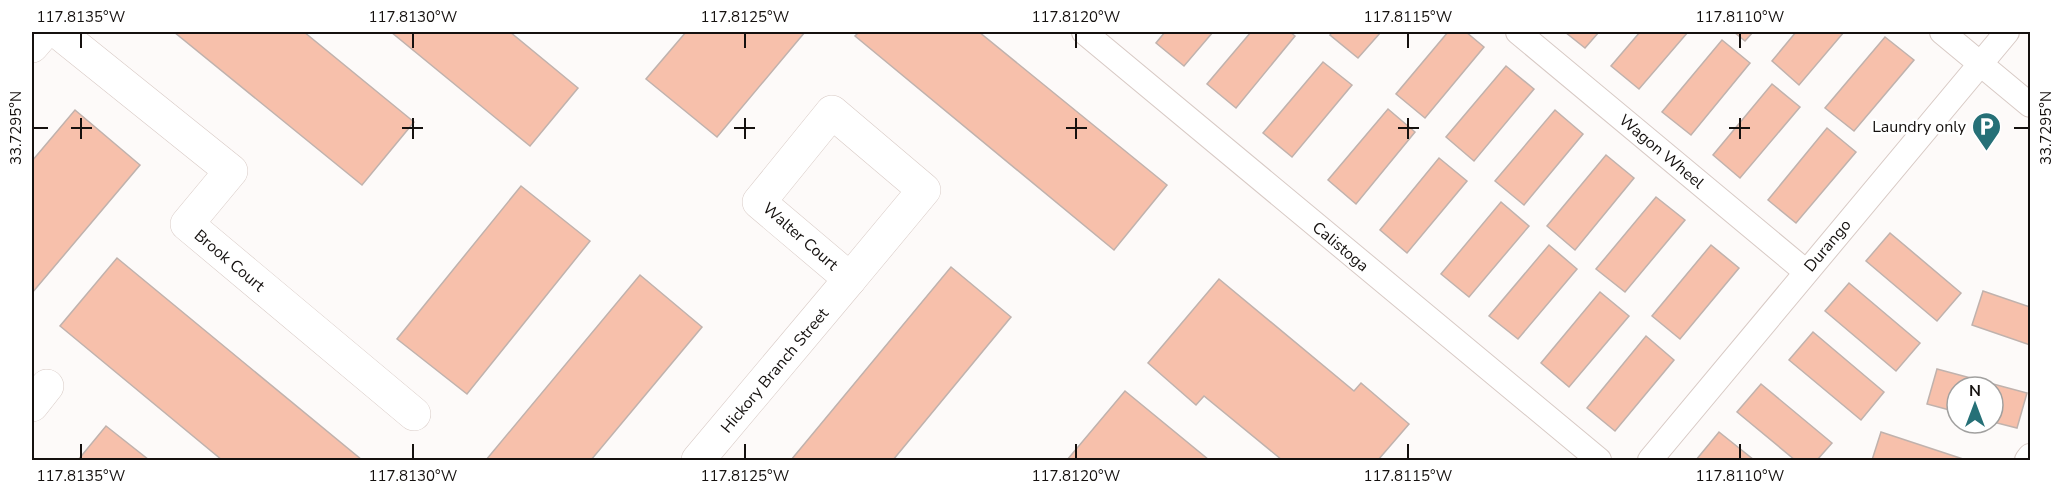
<svg xmlns="http://www.w3.org/2000/svg" width="2062" height="492" font-family="'Nunito Sans',sans-serif">
<style>
.building{fill:#f7c0ab;stroke:#c0b2ad;stroke-width:1.5}
.lines{fill:none;stroke-linecap:round;stroke-linejoin:round}
.service-casing{stroke:#d8cac5;stroke-width:26}
.minor-casing{stroke:#d8cac5;stroke-width:34}
.service{stroke:#fff;stroke-width:24}
.minor{stroke:#fff;stroke-width:33}
.ticks{fill:none;stroke:#15110f;stroke-width:2}
.labels{text-anchor:middle;stroke-width:5;stroke-linejoin:round;paint-order:stroke}
.poi-label{font-size:16px;fill:#15110f;stroke:#fff;text-anchor:end}
.street-label{font-size:16px;fill:#15110f;stroke:#fff}
.neatline{fill:none;stroke:#15110f;stroke-width:2}
.ticks-label{font-size:15px;text-anchor:middle;fill:#15110f}
</style>
<rect width="100%" height="100%" fill="#fdfaf9"/>
<g class="building">
<path d="M 174,32 L 304,32 L 414,122 L 362,185 Z"/>
<path d="M 391,32 L 510,32 L 578,88 L 530,146 Z"/>
<path d="M 686,32 L 805,32 L 717,137 L 646,79 Z"/>
<path d="M 859,32 L 979,32 L 1167,185 L 1114,250 L 855,36 Z"/>
<path d="M 1165,32 L 1213,32 L 1184,66 L 1156,43 Z"/>
<path d="M 1251,32 L 1290,32 L 1295,36 L 1236,108 L 1207,84 Z"/>
<path d="M 1332,32 L 1381,32 L 1358,58 L 1330,35 Z"/>
<path d="M 1448,32 L 1466,32 L 1484,47 L 1425,118 L 1396,94 Z"/>
<path d="M 1565,32 L 1599,32 L 1585,48 Z"/>
<path d="M 1640,32 L 1688,32 L 1639,89 L 1611,66 Z"/>
<path d="M 1734,32 L 1753,32 L 1745,41 Z"/>
<path d="M 1796,32 L 1844,32 L 1799,85 L 1772,61 Z"/>
<path d="M 1885,37 L 1914,60 L 1854,131 L 1825,108 Z"/>
<path d="M 1722,40 L 1750,63 L 1691,135 L 1662,112 Z"/>
<path d="M 1323,62 L 1352,85 L 1292,157 L 1263,133 Z"/>
<path d="M 1506,66 L 1534,89 L 1474,161 L 1446,137 Z"/>
<path d="M 1772,84 L 1800,107 L 1740,178 L 1713,155 Z"/>
<path d="M 1388,109 L 1415,132 L 1356,204 L 1328,180 Z"/>
<path d="M 75,110 L 140,165 L 32,293 L 32,161 Z"/>
<path d="M 1555,110 L 1583,134 L 1524,205 L 1495,181 Z"/>
<path d="M 1827,128 L 1856,152 L 1796,223 L 1768,200 Z"/>
<path d="M 1606,155 L 1634,178 L 1575,250 L 1547,226 Z"/>
<path d="M 1439,158 L 1467,181 L 1407,253 L 1380,230 Z"/>
<path d="M 521,186 L 590,241 L 467,394 L 397,339 Z"/>
<path d="M 1656,197 L 1685,220 L 1625,292 L 1596,269 Z"/>
<path d="M 1501,202 L 1529,226 L 1469,297 L 1441,274 Z"/>
<path d="M 1890,233 L 1961,293 L 1937,321 L 1866,261 Z"/>
<path d="M 1549,245 L 1577,269 L 1518,339 L 1489,316 Z"/>
<path d="M 1711,245 L 1739,268 L 1680,339 L 1652,316 Z"/>
<path d="M 117,258 L 362,460 L 222,460 L 60,326 Z"/>
<path d="M 951,267 L 1011,317 L 893,460 L 791,460 Z"/>
<path d="M 640,275 L 702,327 L 591,460 L 486,460 Z"/>
<path d="M 1219,279 L 1354,391 L 1361,383 L 1409,424 L 1378,460 L 1282,460 L 1204,396 L 1196,405 L 1148,363 Z"/>
<path d="M 1849,283 L 1920,343 L 1896,371 L 1825,311 Z"/>
<path d="M 1983,291 L 2030,307 L 2030,345 L 1972,325 Z"/>
<path d="M 1600,292 L 1629,316 L 1569,387 L 1541,363 Z"/>
<path d="M 1813,332 L 1884,392 L 1861,420 L 1789,360 Z"/>
<path d="M 1646,336 L 1674,360 L 1615,431 L 1587,408 Z"/>
<path d="M 1937,369 L 2027,393 L 2017,428 L 1993,422 L 1993,387 L 1957,387 L 1957,412 L 1927,404 Z"/>
<path d="M 1761,384 L 1832,443 L 1817,460 L 1795,460 L 1737,412 Z"/>
<path d="M 1125,391 L 1209,460 L 1067,460 Z"/>
<path d="M 106,426 L 149,460 L 78,460 Z"/>
<path d="M 1719,432 L 1754,460 L 1696,460 Z"/>
<path d="M 1881,432 L 1966,460 L 1872,460 Z"/>
</g>
<g class="lines">
<defs>
<g id="service">
<path d="M 1084,32 L 1599,460"/>
<path d="M 1518,32 L 1805,271"/>
<path d="M 1942,32 L 2030,105"/>
<path d="M 1650,460 L 2007,32"/>
<path d="M 2027,460 L 2030,456"/>
</g>
<g id="minor">
<path d="M 58,32 L 231,171 L 187,224 L 414,414"/>
<path d="M 32,46 L 44,32"/>
<path d="M 832,112 L 924,190 L 850,279 L 759,202 Z"/>
<path d="M 32,405 L 47,386"/>
<path d="M 698,460 L 850,279"/>
</g>
</defs>
<use href="#service" class="service-casing"/>
<use href="#minor" class="minor-casing"/>
<use href="#service" class="service"/>
<use href="#minor" class="minor"/>
</g>
<path class="ticks" d="M 81,33 L 81,48M 413,33 L 413,48M 745,33 L 745,48M 1076,33 L 1076,48M 1408,33 L 1408,48M 1740,33 L 1740,48M 81,118 L 81,139M 413,118 L 413,139M 745,118 L 745,139M 1076,118 L 1076,139M 1408,118 L 1408,139M 1740,118 L 1740,139M 33,128 L 48,128M 71,128 L 92,128M 402,128 L 423,128M 734,128 L 755,128M 1066,128 L 1087,128M 1398,128 L 1419,128M 1729,128 L 1750,128M 2014,128 L 2029,128M 81,444 L 81,459M 413,444 L 413,459M 745,444 L 745,459M 1076,444 L 1076,459M 1408,444 L 1408,459M 1740,444 L 1740,459"/>
<defs>
<symbol id="parking-pin" viewBox="-11 -11 22 30"><path d="M0 17L-7.5 6A9.5 9.5 0 1 1 7.5 6Z" fill="#267077" stroke="#fff"/><path d="M-3.5-5.5H1a3.5 3.5 0 0 1 0 7H-1V5.5H-3.5ZM-1-3.4V-.6H.8a1.4 1.4 0 0 0 0-2.8Z" fill="#fff"/></symbol>
</defs>
<g fill-rule="evenodd">
<use href="#parking-pin" x="1970" y="110" width="33" height="45"/>
</g>
<g class="labels">
<g class="poi-label">
<text x="1966" y="132">Laundry only</text>
</g>
<g class="street-label">
<text transform="translate(1662 151) rotate(40)" y="6">Wagon Wheel</text>
<text transform="translate(801 236) rotate(41)" y="6">Walter Court</text>
<text transform="translate(1827 245) rotate(-50)" y="6">Durango</text>
<text transform="translate(1341 246) rotate(40)" y="6">Calistoga</text>
<text transform="translate(230 260) rotate(40)" y="6">Brook Court</text>
<text transform="translate(774 370) rotate(-50)" y="6">Hickory Branch Street</text>
</g>
</g>
<rect width="2062" height="492" fill="none" stroke="#ffffff" stroke-width="66"/>
<g transform="translate(1975 405)"><circle r="28" fill="#ffffff" stroke="#a1a09f" stroke-width="1.5"/>
<path d="M0-4.5L10 22L0 15L-10 22Z" fill="#267077"/>
<text y="-9" font-size="16" font-weight="bold" text-anchor="middle" fill="#15110f">N</text>
</g>
<rect x="33" y="33" width="1996" height="426" class="neatline"/>
<g class="ticks-label">
<text x="81" y="22">117.8135°W</text>
<text x="413" y="22">117.8130°W</text>
<text x="745" y="22">117.8125°W</text>
<text x="1076" y="22">117.8120°W</text>
<text x="1408" y="22">117.8115°W</text>
<text x="1740" y="22">117.8110°W</text>
<text transform="translate(16 128) rotate(-90)" y="5">33.7295°N</text>
<text transform="translate(2046 128) rotate(-90)" y="5">33.7295°N</text>
<text x="81" y="481">117.8135°W</text>
<text x="413" y="481">117.8130°W</text>
<text x="745" y="481">117.8125°W</text>
<text x="1076" y="481">117.8120°W</text>
<text x="1408" y="481">117.8115°W</text>
<text x="1740" y="481">117.8110°W</text>
</g>
</svg>
